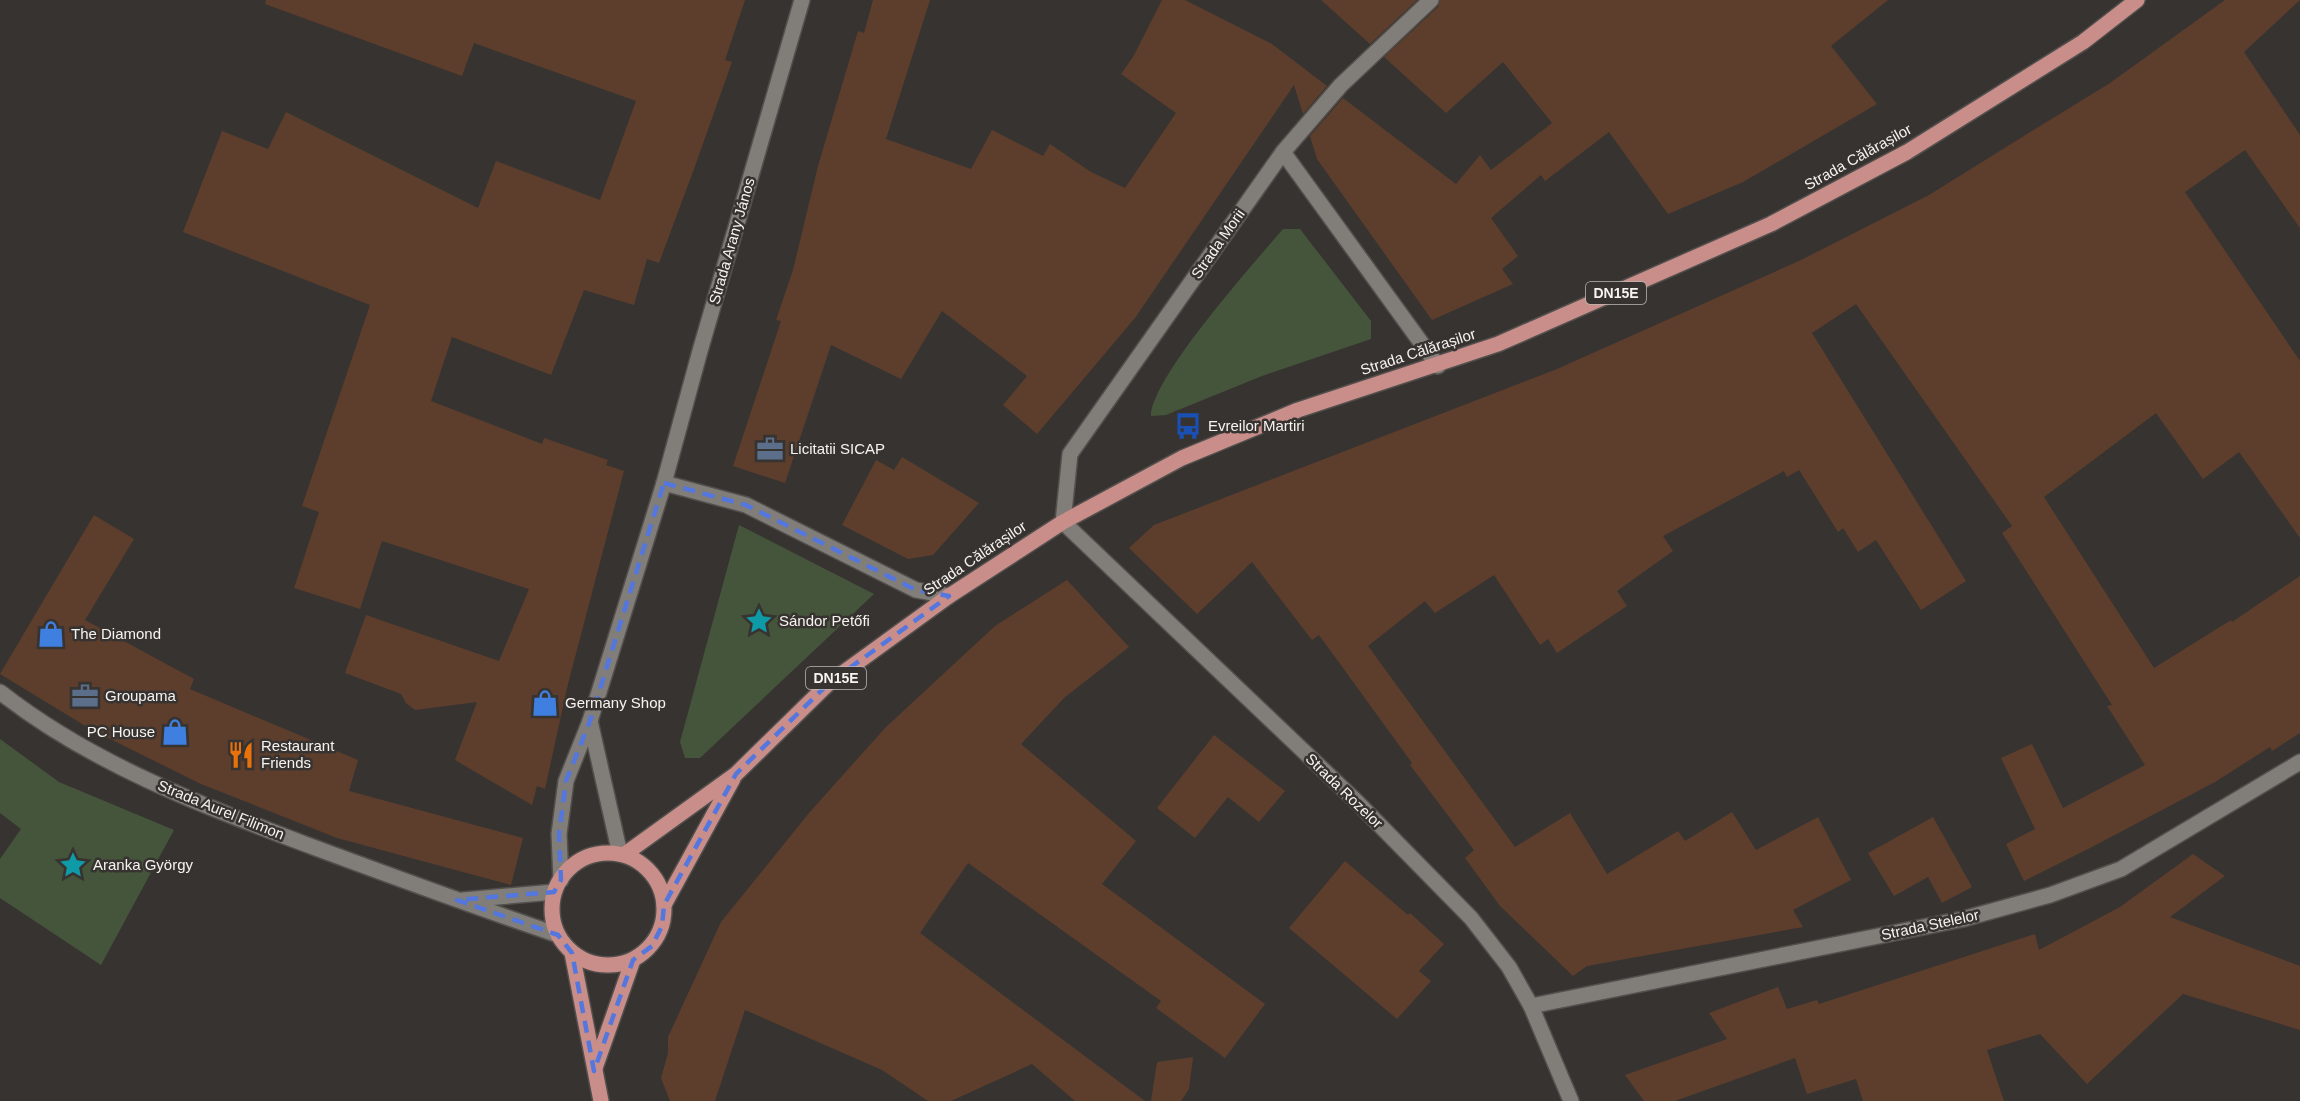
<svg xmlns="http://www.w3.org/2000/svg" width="2300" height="1101" font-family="Helvetica,sans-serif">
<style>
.green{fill:#45553b}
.building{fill:#5d3e2d}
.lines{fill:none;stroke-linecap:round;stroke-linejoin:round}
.minor-casing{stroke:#524f4c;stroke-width:18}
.primary-casing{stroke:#524f4c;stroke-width:18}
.minor{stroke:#817d78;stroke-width:15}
.primary{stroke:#c98e8a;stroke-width:15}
.marked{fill:none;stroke:#5377de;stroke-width:4.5;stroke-dasharray:12 8;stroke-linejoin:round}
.labels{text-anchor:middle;stroke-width:5;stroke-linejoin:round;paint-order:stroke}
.shield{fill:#373330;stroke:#bdb9b7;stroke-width:1.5}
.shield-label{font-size:14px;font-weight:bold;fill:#f6f3f1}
.street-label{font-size:15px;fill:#f6f3f1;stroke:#373330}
.poi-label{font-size:15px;fill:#f6f3f1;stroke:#373330;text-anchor:start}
</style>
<rect width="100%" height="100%" fill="#373330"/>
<g class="green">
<path d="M 1283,229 L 1300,229 L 1371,321 L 1371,339 L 1262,376 L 1166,415 L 1151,416 C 1151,378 1254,263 1283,229 Z"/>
<path d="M 739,525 L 874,594 L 700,758 L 685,758 L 680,742 Z"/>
<path d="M 0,739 L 59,782 L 174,830 L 101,965 L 0,898 L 0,859 L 21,829 L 0,813 Z"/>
</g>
<g class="building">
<path d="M 266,0 L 745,0 L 725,60 L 732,62 L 694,169 L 659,263 L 647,259 L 634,305 L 584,290 L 551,375 L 452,337 L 431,401 L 542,444 L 544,438 L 608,460 L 606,465 L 624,471 L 568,684 L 545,789 L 537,786 L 532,805 L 455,760 L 477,702 L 415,710 L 406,703 L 401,694 L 345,673 L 366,615 L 499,661 L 529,589 L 382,541 L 360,609 L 294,588 L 319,512 L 302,506 L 370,305 L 183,232 L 222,131 L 268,149 L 286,112 L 478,208 L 496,161 L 600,200 L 636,101 L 474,43 L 462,76 L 265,4 Z"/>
<path d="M 873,0 L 930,0 L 886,139 L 971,169 L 992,130 L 1043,156 L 1050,144 L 1091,172 L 1125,188 L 1176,113 L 1121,74 L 1133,57 L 1162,0 L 1185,0 L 1272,44 L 1327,86 L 1303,114 L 1294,85 L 1135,318 L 1037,434 L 1003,405 L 1027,376 L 942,311 L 901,379 L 831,345 L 785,483 L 733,466 L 781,321 L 776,320 L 793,270 L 818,166 L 858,31 L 864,33 Z"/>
<path d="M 1321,0 L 1417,0 L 1370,44 Z"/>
<path d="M 1440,0 L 1888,0 L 1831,46 L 1877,104 L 1743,182 L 1668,214 L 1609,132 L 1545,181 L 1541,175 L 1491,218 L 1518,256 L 1502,269 L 1513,284 L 1432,320 L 1317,159 L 1310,136 L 1343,98 L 1456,184 L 1480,155 L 1491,170 L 1552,123 L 1503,62 L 1446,113 L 1384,57 L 1438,7 Z"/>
<path d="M 2225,0 L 2300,0 L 2244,52 L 2300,135 L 2300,228 L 2245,150 L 2185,192 L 2300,361 L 2300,538 L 2239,452 L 2203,479 L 2156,413 L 2044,497 L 2154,668 L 2231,620 L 2232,622 L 2300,576 L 2300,733 L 2272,751 L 2270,747 L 2215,782 L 2092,847 L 2024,881 L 2006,844 L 2035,829 L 2001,758 L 2032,744 L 2063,808 L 2145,765 L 2107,706 L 2112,705 L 2002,533 L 2012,526 L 1856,304 L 1812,333 L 1966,581 L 1921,610 L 1876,540 L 1858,552 L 1843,528 L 1838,532 L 1799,470 L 1787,477 L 1784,471 L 1663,536 L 1673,551 L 1617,591 L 1627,606 L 1557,653 L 1548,639 L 1540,645 L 1494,575 L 1435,613 L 1425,601 L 1368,646 L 1515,847 L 1570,813 L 1607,874 L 1678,831 L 1685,841 L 1732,812 L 1756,850 L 1818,817 L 1851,880 L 1793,910 L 1803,927 L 1587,966 L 1573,976 L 1500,906 L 1465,858 L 1474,850 L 1410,765 L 1412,763 L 1319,635 L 1312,640 L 1252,562 L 1197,614 L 1129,548 L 1154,525 L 1557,369 L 1801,260 L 1929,195 L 2019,139 L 2110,83 Z"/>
<path d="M 902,457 L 979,503 L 933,555 L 908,559 L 842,525 L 876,460 L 894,470 Z"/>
<path d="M 94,515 L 134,539 L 85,620 L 194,679 L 190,689 L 358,760 L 349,791 L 523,838 L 511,885 L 337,838 L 201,784 L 92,730 L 0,674 Z"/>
<path d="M 1067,580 L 1129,647 L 1064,698 L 1021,744 L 1136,841 L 1102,884 L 1265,1004 L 1225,1058 L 1156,1008 L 1161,1001 L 968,863 L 920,933 L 1145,1101 L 1075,1101 L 1032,1064 L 951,1101 L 928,1101 L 882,1070 L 745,1010 L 715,1101 L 670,1101 L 661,1078 L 668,1053 L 668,1037 L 721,922 L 809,813 L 885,728 L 995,626 Z"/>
<path d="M 1214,735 L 1285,791 L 1259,822 L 1228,797 L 1195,838 L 1157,808 Z"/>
<path d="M 1933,817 L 1972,887 L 1942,903 L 1928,877 L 1894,896 L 1868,853 Z"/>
<path d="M 2193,854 L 2225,876 L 2170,917 L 2300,966 L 2300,1030 L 2183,994 L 2087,1084 L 2040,1034 L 1987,1050 L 2004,1101 L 1863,1101 L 1856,1079 L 1807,1094 L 1795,1058 L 1675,1101 L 1644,1101 L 1625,1075 L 1727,1039 L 1709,1013 L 1778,987 L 1787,1009 L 1817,1000 L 1819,1004 L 2035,934 L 2039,950 L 2120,907 Z"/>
<path d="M 1345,861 L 1408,915 L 1410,913 L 1444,944 L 1419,971 L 1431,981 L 1397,1019 L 1289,928 Z"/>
<path d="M 1193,1057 L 1189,1089 L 1181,1101 L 1151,1101 L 1157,1062 Z"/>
</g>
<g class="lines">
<defs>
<g id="minor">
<path d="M 1431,0 L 1341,85 L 1283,152 L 1070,454 L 1063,522 L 1358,803 L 1471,918 L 1509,967 L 1531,1006 L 1571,1101"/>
<path d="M 1283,152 L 1438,366"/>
<path d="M 664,483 L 746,505 L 916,590 L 949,596"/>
<path d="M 0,692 C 93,765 204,806 313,847 C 394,877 476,907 558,935"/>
<path d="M 590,721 L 620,854"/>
<path d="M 561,880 L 559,834 L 566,781 L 590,721 L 664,483 L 700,351 L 802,0"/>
<path d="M 463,900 L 554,892"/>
<path d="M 1531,1006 L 1963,919 L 2050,895 L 2121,869 L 2300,762"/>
</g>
<g id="primary">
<circle cx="608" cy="909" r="56"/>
<path d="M 625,854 L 736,774 L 829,683 L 949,596 L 1063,522 L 1182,458 L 1298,410 L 1498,344 L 1771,224 L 1907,152 L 2083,42 L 2137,0"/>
<path d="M 664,905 L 733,779"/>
<path d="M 572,953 L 601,1101"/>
<path d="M 595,1068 L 633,960"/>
</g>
</defs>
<use href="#minor" class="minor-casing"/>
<use href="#primary" class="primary-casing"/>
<use href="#minor" class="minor"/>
<use href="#primary" class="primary"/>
</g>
<path class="marked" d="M 664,483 L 746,505 L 916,590 L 949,596 L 829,683 L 736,774 L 664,905 L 662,926 L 652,946 L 633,960 L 594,1071 L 572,953 L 558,935 L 457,900 L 554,892 L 561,880 L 559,834 L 566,781 L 590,721 Z"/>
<defs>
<symbol id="bus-bare" viewBox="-9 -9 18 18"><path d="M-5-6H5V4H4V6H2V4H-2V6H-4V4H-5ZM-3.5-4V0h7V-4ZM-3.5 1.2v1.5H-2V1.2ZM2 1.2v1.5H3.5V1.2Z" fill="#1a4fb4" stroke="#373330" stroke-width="2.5" paint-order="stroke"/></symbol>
<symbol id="office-bare" viewBox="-9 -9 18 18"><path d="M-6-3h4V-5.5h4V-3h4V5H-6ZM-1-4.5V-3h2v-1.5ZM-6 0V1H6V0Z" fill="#5c6f8a" stroke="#373330" stroke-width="2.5" paint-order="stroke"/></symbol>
<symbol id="sight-bare" viewBox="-9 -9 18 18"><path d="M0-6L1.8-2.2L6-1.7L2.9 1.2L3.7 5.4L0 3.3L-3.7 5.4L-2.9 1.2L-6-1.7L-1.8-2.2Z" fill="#0f9aa8" stroke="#373330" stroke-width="2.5" paint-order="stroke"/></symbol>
<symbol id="shop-bare" viewBox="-9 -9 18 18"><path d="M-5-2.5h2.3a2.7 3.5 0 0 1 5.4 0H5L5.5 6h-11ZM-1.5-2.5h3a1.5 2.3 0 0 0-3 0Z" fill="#3f7fe0" stroke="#373330" stroke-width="2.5" paint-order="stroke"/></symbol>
<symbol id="restaurant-bare" viewBox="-9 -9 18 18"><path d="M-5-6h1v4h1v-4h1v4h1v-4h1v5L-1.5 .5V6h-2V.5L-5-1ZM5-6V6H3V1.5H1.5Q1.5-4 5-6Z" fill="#e8710a" stroke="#373330" stroke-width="2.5" paint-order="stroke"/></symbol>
</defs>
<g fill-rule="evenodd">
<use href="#bus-bare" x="1169" y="407" width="38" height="38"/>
<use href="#office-bare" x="751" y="430" width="38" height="38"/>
<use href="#sight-bare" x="740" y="602" width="38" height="38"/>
<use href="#shop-bare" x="32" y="615" width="38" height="38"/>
<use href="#office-bare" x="66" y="677" width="38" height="38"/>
<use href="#shop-bare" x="526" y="684" width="38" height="38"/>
<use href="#shop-bare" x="156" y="713" width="38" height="38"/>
<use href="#restaurant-bare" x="222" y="736" width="38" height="38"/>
<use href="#sight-bare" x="54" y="846" width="38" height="38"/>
</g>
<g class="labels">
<g class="shield">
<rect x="1586" y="282" width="60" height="22" rx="4.5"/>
<rect x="806" y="667" width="60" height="22" rx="4.5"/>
</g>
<g class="shield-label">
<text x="1616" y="298">DN15E</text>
<text x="836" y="683">DN15E</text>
</g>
<g class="street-label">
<text transform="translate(1858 157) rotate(-29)" y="5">Strada Călărașilor</text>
<text transform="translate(732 241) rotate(-74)" y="5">Strada Arany János</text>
<text transform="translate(1218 244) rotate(-55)" y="5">Strada Morii</text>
<text transform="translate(1418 352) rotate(-18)" y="5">Strada Călărașilor</text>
<text transform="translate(975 558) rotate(-34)" y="5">Strada Călărașilor</text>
<text transform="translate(1344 791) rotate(44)" y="5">Strada Rozelor</text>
<text transform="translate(221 810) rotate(22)" y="5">Strada Aurel Filimon</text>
<text transform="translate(1930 925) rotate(-12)" y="5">Strada Stelelor</text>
</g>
<g class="poi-label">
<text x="1208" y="431">Evreilor Martiri</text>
<text x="790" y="454">Licitatii SICAP</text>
<text x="779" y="626">Sándor Petőfi</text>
<text x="71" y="639">The Diamond</text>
<text x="105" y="701">Groupama</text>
<text x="565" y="708">Germany Shop</text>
<text x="155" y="737" text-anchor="end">PC House</text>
<text x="261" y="751">Restaurant<tspan x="261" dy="17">Friends</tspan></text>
<text x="93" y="870">Aranka György</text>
</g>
</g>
</svg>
